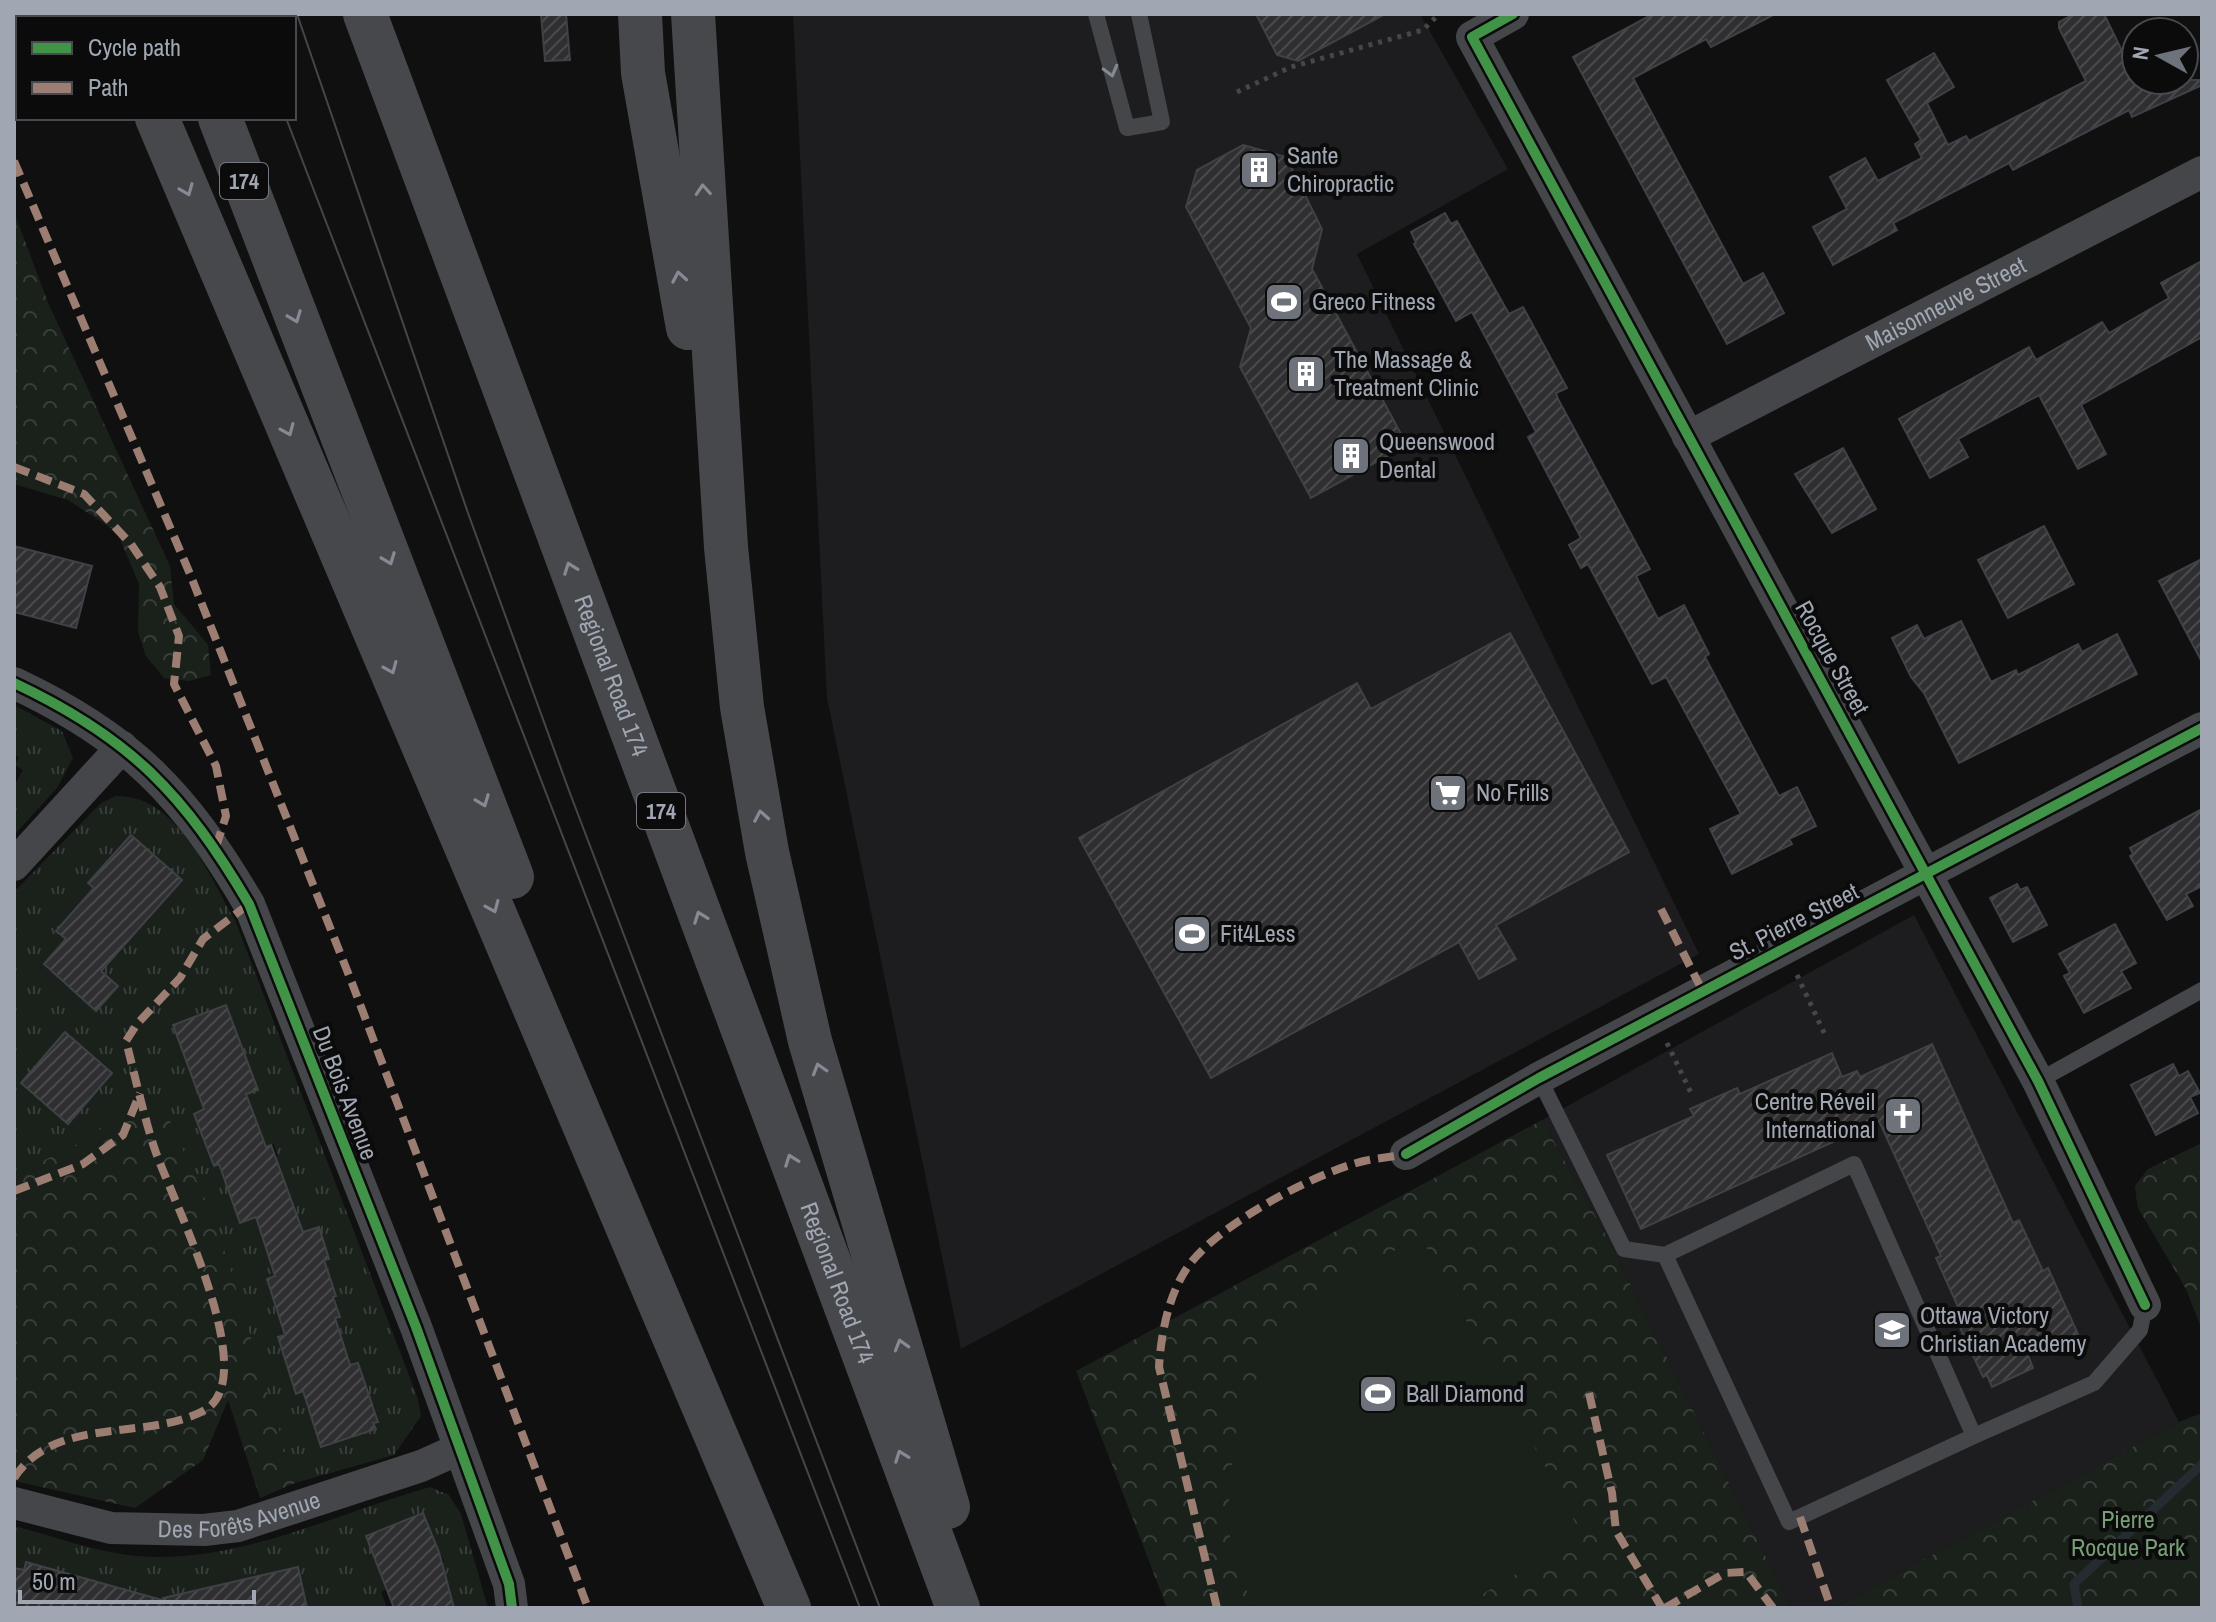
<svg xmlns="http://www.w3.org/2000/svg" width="2216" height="1622" font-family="'Archivo Narrow',sans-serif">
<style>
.built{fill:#1d1d1f}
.grass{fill:url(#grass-tufts);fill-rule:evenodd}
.forest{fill:url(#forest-crowns)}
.pitch{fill:#1a211b}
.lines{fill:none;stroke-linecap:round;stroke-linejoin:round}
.stream{stroke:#242c32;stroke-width:9}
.building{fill:url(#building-hatch);stroke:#3e4145;stroke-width:2}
.path{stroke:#46474b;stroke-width:5;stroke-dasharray:4 6;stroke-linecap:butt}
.lane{stroke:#444649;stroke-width:16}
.street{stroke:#444649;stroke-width:32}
.highway{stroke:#47484b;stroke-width:44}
.tram{stroke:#45464a;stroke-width:2}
.quiet{stroke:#9b7d72;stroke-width:8;stroke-dasharray:16 8;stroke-linecap:butt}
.cycleway-casing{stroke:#0b0b0c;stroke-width:15}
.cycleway{stroke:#419447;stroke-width:10}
.oneway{stroke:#848a93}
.oneway2{stroke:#858a94}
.labels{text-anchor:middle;stroke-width:8;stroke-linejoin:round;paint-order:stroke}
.shield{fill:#0b0b0c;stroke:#737881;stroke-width:2}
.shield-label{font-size:22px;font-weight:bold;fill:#a0a7b3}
.poi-label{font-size:24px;fill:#a0a7b3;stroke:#0b0b0c;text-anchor:start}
.street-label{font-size:24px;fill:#a0a7b3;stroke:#0b0b0c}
.park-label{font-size:24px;fill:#769f76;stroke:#0b0b0c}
</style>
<defs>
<pattern id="grass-tufts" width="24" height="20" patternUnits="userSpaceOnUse" patternTransform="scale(2)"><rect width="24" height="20" fill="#1a211b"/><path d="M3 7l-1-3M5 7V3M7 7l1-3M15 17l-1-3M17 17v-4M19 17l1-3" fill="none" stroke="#383e3a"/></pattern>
<pattern id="forest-crowns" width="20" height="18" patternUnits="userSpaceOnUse" patternTransform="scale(2)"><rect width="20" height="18" fill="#1a211b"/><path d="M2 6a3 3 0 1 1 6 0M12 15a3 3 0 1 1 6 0" fill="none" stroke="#383e3a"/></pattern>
<pattern id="building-hatch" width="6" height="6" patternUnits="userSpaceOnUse" patternTransform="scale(2)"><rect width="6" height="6" fill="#2f2f31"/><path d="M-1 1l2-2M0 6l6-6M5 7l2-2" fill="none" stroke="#4a4a4c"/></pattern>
</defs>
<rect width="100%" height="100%" fill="#101011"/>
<g class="built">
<path d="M 793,14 L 1420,14 L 1508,169 L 1357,254 L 1699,954 L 961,1349 L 827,698 Z"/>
<path d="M 1914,915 L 2179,1422 L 1834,1608 L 1791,1608 L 1607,1237 L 1542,1120 Z"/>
</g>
<g class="grass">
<path d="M 14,705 L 62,731 L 73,758 L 57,788 L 14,835 L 14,786 L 23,770 L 15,765 L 19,757 L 14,754 Z"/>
<path d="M 116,796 C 177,795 208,874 235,920 L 418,1399 L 421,1416 L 394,1455 L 295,1483 L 217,1226 L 126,1098 L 96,1135 L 14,1175 L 14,892 L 101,803 ZM 131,835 L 181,880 L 101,971 L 118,986 L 95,1011 L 44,964 L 56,950 L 77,949 L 56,930 L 68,917 L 76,924 L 95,889 L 89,882 ZM 226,1005 L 258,1089 L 246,1094 L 266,1147 L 274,1144 L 278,1156 L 273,1158 L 292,1203 L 240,1222 L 219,1164 L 214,1166 L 194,1114 L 205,1109 L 174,1025 ZM 65,1032 L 112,1073 L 68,1124 L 21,1083 ZM 319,1227 L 329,1258 L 319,1262 L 326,1266 L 339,1317 L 330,1320 L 347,1366 L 358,1363 L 367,1406 L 374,1405 L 379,1421 L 373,1423 L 375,1429 L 322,1447 L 303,1391 L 296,1394 L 278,1338 L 286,1335 L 275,1276 Z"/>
<path d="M 430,1487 L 449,1495 L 461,1514 L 488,1608 L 455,1608 L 439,1565 L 444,1562 L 440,1552 L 429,1556 L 423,1514 L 366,1536 L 387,1589 L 381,1592 L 387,1608 L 307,1608 L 298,1567 L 183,1593 L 179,1608 L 154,1608 L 27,1562 L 24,1570 L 14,1568 L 14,1526 C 49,1535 85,1548 121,1554 C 224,1571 333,1514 430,1487 Z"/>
</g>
<g class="forest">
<path d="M 14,212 L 49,305 L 170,566 L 174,604 L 208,645 L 211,675 L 189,681 L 164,678 L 146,656 L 138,632 L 139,584 L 117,532 L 68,500 L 14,484 Z"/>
<path d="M 126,1098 L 170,1121 L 217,1226 L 295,1483 L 260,1498 L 228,1400 L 203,1460 L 135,1508 L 14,1481 L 14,1175 L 96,1135 Z"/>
<path d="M 1542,1120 L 1607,1237 L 1791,1608 L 1167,1608 L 1076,1371 Z"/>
<path d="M 2202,1143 L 2202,1330 L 2186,1289 L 2138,1208 L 2135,1186 L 2148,1169 Z"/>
<path d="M 2202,1413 L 2202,1608 L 1834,1608 L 2179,1422 Z"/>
</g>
<path class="pitch" d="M 1421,1237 L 1582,1535 L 1459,1608 L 1252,1608 L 1227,1526 L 1234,1438 L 1267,1351 L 1317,1290 Z"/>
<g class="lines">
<path class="stream" d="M 2078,1608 L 2074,1584 L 2202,1464"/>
</g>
<g class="building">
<path d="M 541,14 L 566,14 L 570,60 L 545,61 Z"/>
<path d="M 1256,14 L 1385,14 L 1298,61 L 1277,55 Z"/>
<path d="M 1653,14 L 1775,14 L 1711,47 L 1706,39 L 1633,78 L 1743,284 L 1763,273 L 1784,313 L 1727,344 L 1573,57 Z"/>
<path d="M 2074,14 L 2104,14 L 2124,55 L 2136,49 L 2136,80 L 2202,80 L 2202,85 L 2132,117 L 2129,110 L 2013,170 L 2009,163 L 1893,223 L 1897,230 L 1833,265 L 1813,227 L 1847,209 L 1830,177 L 1865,158 L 1878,181 L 1922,158 L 1915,144 L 1921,140 L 1887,80 L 1934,53 L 1954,87 L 1927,103 L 1948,145 L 1966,136 L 1969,141 L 2086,81 L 2059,28 L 2059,22 Z"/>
<path d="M 1243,145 L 1286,157 L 1322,229 L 1312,269 L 1407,445 L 1311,498 L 1240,367 L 1251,328 L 1186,207 L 1197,170 Z"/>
<path d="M 1445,213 L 1451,224 L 1457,221 L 1509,314 L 1523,307 L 1567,388 L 1556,393 L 1558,399 L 1650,569 L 1636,576 L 1658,619 L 1684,605 L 1709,654 L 1705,657 L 1779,796 L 1797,787 L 1816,826 L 1789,839 L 1792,844 L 1732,874 L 1710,829 L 1741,814 L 1666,677 L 1652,684 L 1588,564 L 1581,568 L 1569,545 L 1581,538 L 1528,437 L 1536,432 L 1472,312 L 1456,321 L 1414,244 L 1416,243 L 1411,232 Z"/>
<path d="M 2202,261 L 2202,337 L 2081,405 L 2106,454 L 2078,469 L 2039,395 L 1958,439 L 1968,457 L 1930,478 L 1899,419 L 2029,347 L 2036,360 L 2102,322 L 2109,333 L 2169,298 L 2161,283 Z"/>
<path d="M 1843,448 L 1876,509 L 1832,533 L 1795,474 Z"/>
<path d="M 2044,526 L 2074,584 L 2008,618 L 1978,560 Z"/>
<path d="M 14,546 L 92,566 L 76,628 L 14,612 Z"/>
<path d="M 2202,559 L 2202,662 L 2159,581 Z"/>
<path d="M 1961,621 L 1991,682 L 2016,670 L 2018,675 L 2078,644 L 2082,652 L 2117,634 L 2137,674 L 1959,763 L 1924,693 L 1911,677 L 1892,638 L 1917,625 L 1924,639 Z"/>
<path d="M 1510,633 L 1629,852 L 1496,925 L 1516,959 L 1479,979 L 1459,942 L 1211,1078 L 1079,838 L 1357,683 L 1371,709 Z"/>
<path d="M 2202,809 L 2202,886 L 2186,894 L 2193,906 L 2167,920 L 2130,856 L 2133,854 L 2130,848 Z"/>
<path d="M 131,835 L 182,880 L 101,971 L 118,986 L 96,1011 L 44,964 L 66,939 L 56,931 L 94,888 L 88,883 Z"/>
<path d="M 2017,884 L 2020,890 L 2027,887 L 2047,925 L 2013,942 L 1990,898 Z"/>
<path d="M 2115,924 L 2136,963 L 2121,971 L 2131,988 L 2084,1013 L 2064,976 L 2070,973 L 2059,954 Z"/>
<path d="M 226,1005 L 258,1090 L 246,1094 L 266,1147 L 271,1145 L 303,1232 L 319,1227 L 329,1259 L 324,1260 L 336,1296 L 333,1297 L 340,1317 L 335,1318 L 350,1365 L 358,1363 L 378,1422 L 373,1423 L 376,1429 L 321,1447 L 303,1391 L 296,1394 L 278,1337 L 285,1335 L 267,1279 L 275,1276 L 256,1217 L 240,1223 L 219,1164 L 214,1166 L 194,1114 L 204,1109 L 173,1025 Z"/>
<path d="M 65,1032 L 112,1073 L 68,1124 L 21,1083 Z"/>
<path d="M 1932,1044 L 2013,1223 L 2019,1220 L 2043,1271 L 2048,1268 L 2078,1334 L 2028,1355 L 2033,1368 L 1992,1387 L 1987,1375 L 1983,1377 L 1962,1332 L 1954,1311 L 1959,1309 L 1936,1258 L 1941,1256 L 1879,1121 L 1641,1229 L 1607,1155 L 1694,1116 L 1690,1109 L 1737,1088 L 1740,1094 L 1832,1053 L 1842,1077 L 1857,1071 L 1860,1077 Z"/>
<path d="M 2173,1064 L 2179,1076 L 2188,1071 L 2200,1093 L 2190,1097 L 2198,1113 L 2156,1135 L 2131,1085 Z"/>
<path d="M 423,1513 L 439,1552 L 454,1608 L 394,1608 L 366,1536 Z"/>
<path d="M 26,1562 L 162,1600 L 161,1608 L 14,1608 L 14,1568 L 24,1570 Z"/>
<path d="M 298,1567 L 307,1608 L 164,1608 L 163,1598 Z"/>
</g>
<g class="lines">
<g class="path">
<path d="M 1237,92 L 1291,67 L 1423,30 L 1439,14"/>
<path d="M 1797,975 L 1826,1037"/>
<path d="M 1667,1043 L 1692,1095"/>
</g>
<g class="lane">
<path d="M 1096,14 L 1127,128 L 1162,122 L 1139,14"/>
<path d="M 1539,1078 L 1624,1249 L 1665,1255 L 1854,1164 L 1974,1436 L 1789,1522 L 1665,1255"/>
<path d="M 2038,1081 L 2202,990"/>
<path d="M 1974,1436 L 2094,1383 L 2140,1330 L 2145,1305"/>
</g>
<g class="street">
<path d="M 1513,14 L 1472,37 L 2038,1081 L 2145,1305"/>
<path id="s1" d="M 1688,437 L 2202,172"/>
<path d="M 14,683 C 131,738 184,794 249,904 L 416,1327 L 509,1584 L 512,1608"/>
<path d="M 14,865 L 122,747"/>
<path d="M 1406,1154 L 1539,1078 L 2202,728"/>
<path id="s2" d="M 14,1503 L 111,1528 L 204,1530 L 238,1526 L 421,1466 L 459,1449"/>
</g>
<g class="highway">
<path d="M 114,14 L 116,18"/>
<path d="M 167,14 L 168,18"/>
<path id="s3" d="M 365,14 L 958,1608"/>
<path d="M 640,14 L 643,73 L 688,328"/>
<path d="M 693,14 L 726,547 L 742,707 L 767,852 L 810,1041 L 948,1507"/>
<path d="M 157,118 L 789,1608"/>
<path d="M 220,118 L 512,877"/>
</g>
<g class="tram">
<path d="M 246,14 L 247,18"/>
<path d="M 297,14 L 468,513 L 568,788 L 880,1608"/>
<path d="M 286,118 L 860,1608"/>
</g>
<g class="quiet">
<path d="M 14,161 L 190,574 L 352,983 L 588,1608"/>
<path d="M 14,467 L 84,494 L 131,544 L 160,587 L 179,636 L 174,684 L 216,766 L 226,816 L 216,847"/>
<path d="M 1661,909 L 1703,992"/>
<path d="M 14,1191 L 83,1164 L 123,1135 L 140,1093"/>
<path d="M 1589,1393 L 1612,1493 L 1616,1531 L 1662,1608"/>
<path d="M 14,1478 C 56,1414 147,1442 205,1410 C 264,1376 169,1194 154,1147 C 143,1113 135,1076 126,1041 L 137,1024 L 180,978 L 203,939 L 249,904"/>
<path d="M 1800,1517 L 1831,1608"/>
<path d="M 1217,1608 L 1159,1367 C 1161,1335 1168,1296 1187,1268 C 1215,1226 1314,1173 1364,1161 C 1377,1158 1392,1157 1406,1154"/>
<path d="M 1665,1608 L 1725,1573 L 1746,1572 L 1773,1608"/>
</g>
<defs>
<g id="cycleway">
<path d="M 1513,14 L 1472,37 L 2038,1081 L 2145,1305"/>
<path d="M 14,683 C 131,738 184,794 249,904 L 416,1327 L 509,1584 L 512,1608"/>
<path d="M 1406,1154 L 1539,1078 L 2202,728"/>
</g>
</defs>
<use href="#cycleway" class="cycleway-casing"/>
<use href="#cycleway" class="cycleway"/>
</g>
<defs><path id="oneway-chevron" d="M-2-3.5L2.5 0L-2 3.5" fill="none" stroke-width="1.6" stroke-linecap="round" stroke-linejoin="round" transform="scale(2)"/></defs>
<use class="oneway" href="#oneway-chevron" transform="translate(1111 71) rotate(75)"/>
<g class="oneway2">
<use href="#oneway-chevron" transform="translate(187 190) rotate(68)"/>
<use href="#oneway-chevron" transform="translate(703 190) rotate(-94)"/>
<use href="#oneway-chevron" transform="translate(679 277) rotate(-100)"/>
<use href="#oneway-chevron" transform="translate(295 317) rotate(69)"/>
<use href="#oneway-chevron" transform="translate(288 430) rotate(67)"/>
<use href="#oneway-chevron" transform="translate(389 559) rotate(69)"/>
<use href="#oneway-chevron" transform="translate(570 568) rotate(-110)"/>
<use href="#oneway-chevron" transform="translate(391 668) rotate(67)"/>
<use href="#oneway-chevron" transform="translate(483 801) rotate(69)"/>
<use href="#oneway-chevron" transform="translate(761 816) rotate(-100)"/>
<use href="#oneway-chevron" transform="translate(493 907) rotate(67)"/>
<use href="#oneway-chevron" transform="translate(700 917) rotate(-110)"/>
<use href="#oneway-chevron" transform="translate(819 1069) rotate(-107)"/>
<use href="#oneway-chevron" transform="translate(791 1160) rotate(-110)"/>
<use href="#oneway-chevron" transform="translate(901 1345) rotate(-106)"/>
<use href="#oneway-chevron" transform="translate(901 1456) rotate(-110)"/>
</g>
<defs>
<symbol id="building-square" viewBox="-11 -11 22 22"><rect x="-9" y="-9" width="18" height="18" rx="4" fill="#6e727a" stroke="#0b0b0c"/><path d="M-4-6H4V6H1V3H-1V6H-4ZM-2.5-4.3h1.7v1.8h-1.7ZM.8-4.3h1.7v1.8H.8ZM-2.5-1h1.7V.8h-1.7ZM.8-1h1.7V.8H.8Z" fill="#fff"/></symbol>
<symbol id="stadium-square" viewBox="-11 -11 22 22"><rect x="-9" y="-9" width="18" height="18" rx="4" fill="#6e727a" stroke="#0b0b0c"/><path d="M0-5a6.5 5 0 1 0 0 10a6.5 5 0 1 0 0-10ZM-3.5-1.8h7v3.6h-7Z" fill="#fff"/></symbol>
<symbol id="supermarket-square" viewBox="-11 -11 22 22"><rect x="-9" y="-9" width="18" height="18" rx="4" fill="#6e727a" stroke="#0b0b0c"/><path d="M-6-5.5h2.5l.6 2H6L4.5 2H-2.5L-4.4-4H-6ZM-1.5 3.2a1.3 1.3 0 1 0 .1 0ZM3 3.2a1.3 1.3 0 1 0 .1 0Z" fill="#fff"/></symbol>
<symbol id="church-square" viewBox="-11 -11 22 22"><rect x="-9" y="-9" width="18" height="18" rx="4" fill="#6e727a" stroke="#0b0b0c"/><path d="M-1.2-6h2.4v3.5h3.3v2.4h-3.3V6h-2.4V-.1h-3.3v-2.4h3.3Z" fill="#fff"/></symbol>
<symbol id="school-square" viewBox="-11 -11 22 22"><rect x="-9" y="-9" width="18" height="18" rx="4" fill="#6e727a" stroke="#0b0b0c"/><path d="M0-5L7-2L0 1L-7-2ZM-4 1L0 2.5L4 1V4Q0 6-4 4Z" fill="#fff"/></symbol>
</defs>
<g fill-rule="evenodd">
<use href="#building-square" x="1237" y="148" width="44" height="44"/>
<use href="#stadium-square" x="1262" y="280" width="44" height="44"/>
<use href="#building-square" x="1284" y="352" width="44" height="44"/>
<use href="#building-square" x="1329" y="434" width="44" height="44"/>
<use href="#supermarket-square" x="1426" y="771" width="44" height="44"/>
<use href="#stadium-square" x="1170" y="912" width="44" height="44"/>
<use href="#church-square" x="1881" y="1094" width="44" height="44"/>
<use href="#school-square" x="1870" y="1308" width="44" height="44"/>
<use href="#stadium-square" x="1356" y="1372" width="44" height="44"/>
</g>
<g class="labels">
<g class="shield">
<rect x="220" y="163" width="48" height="36" rx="6"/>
<rect x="637" y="793" width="48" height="36" rx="6"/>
</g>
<g class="shield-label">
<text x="244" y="189">174</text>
<text x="661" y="819">174</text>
</g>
<g class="poi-label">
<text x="1287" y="164">Sante<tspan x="1287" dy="28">Chiropractic</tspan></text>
<text x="1312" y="310">Greco Fitness</text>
<text x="1334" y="368">The Massage &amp;<tspan x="1334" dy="28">Treatment Clinic</tspan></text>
<text x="1379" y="450">Queenswood<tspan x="1379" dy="28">Dental</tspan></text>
<text x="1476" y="801">No Frills</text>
<text x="1220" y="942">Fit4Less</text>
<text x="1875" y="1110" text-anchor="end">Centre Réveil<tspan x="1875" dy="28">International</tspan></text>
<text x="1920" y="1324">Ottawa Victory<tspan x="1920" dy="28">Christian Academy</tspan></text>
<text x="1406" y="1402">Ball Diamond</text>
</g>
<g class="street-label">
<text dy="8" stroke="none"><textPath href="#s1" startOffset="290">Maisonneuve Street</textPath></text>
<text transform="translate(1832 658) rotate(61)" y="8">Rocque Street</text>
<text dy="8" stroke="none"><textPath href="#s3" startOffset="706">Regional Road 174</textPath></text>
<text transform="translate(1794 922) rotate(-27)" y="8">St. Pierre Street</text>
<text transform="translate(345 1093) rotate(69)" y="8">Du Bois Avenue</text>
<text dy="8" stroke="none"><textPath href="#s3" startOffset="1354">Regional Road 174</textPath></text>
<text dy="8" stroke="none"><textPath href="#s2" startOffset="230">Des Forêts Avenue</textPath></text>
</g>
<g class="park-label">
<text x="2128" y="1528">Pierre<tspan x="2128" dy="28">Rocque Park</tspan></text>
</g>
</g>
<rect width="2216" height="1622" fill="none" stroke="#a0a7b3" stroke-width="32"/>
<rect x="16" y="16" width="280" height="104" fill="#0b0b0c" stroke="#47494f" stroke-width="2"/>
<rect x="32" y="42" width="40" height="12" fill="#419447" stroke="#47494f" stroke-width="2"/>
<text x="88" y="56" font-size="24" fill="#a0a7b3">Cycle path</text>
<rect x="32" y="82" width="40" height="12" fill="#9b7d72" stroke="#47494f" stroke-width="2"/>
<text x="88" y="96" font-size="24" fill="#a0a7b3">Path</text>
<g transform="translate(2160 56) rotate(278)"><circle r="38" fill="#0b0b0c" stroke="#47494f" stroke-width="2"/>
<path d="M0-6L14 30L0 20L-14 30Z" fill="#6e727a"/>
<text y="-12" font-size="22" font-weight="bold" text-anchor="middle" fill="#a0a7b3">N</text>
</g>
<path d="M20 1590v12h234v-12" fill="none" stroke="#a0a7b3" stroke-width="4"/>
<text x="32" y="1590" font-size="24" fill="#a0a7b3" stroke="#0b0b0c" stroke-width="6" paint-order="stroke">50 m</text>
</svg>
